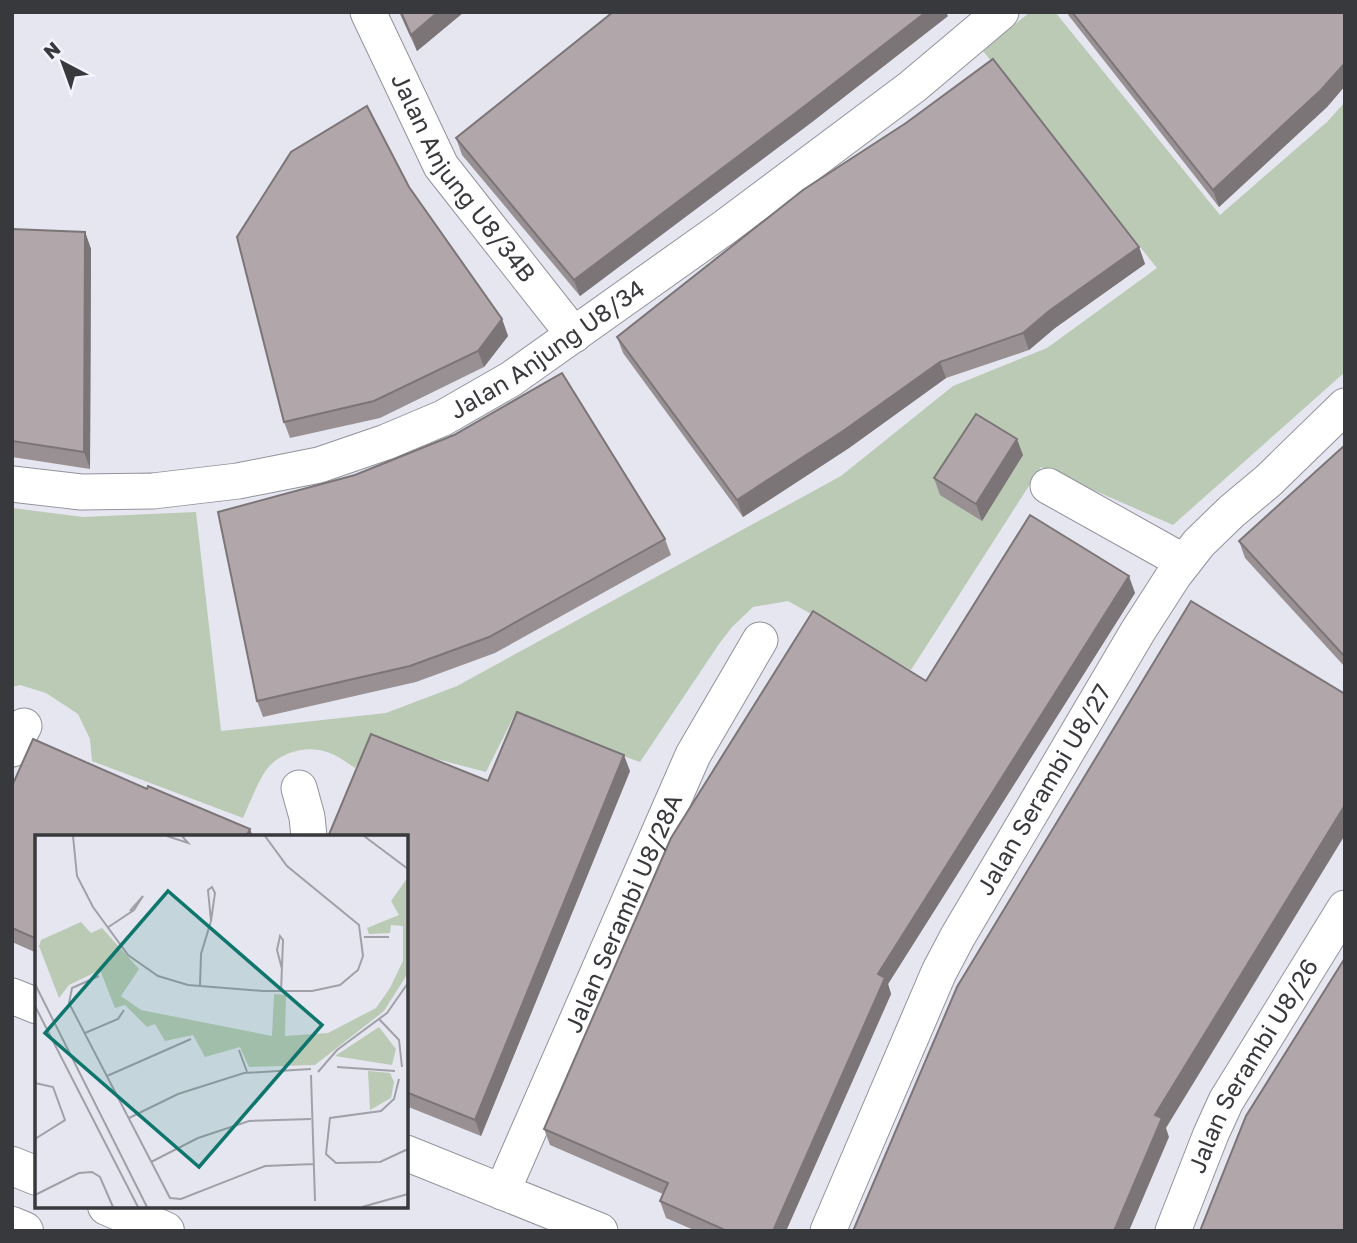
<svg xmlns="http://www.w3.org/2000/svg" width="1357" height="1243" font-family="'Golos Text',sans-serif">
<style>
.green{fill:#bacab4}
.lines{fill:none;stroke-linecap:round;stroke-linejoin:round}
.street-casing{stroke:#92929c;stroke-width:37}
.secondary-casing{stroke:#92929c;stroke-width:40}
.street{stroke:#fff;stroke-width:35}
.secondary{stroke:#fff;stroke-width:38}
.wall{fill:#989093}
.shaded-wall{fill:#7c7578}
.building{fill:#b1a7ab;stroke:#7c7578;stroke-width:2}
.labels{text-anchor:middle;stroke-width:5;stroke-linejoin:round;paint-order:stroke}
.street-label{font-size:24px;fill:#38393c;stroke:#f3f3fe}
.inset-road{fill:none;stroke:#a0a1a8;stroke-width:2}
.view{fill:#0f766e;fill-opacity:0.15;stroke:#0f766e;stroke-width:3.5}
.inset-edge{fill:none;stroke:#38393c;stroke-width:3.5}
</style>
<rect width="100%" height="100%" fill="#e6e6f0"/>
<path class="green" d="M 1030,12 L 1055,12 L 1220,215 L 1327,122 L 1345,102 L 1345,372 L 1173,525 L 1041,467 L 911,670 L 788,601 L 753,607 L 732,627 L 719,644 L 640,762 L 514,716 L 486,772 L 371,742 L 355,768 C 346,762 337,755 327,752 C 307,745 280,752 267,769 C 259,779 249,805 243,818 L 92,761 L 90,739 L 78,714 L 46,693 L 20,685 L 12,687 L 12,508 L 83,517 L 196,512 L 221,731 L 386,713 L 457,686 L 841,476 L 953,386 L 1047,348 L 1157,268 L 983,51 Z"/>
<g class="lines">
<defs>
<g id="street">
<path id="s1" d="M 368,12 L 441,166 L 574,335"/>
<path id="s2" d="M 12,484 L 81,492 L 153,491 L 238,481 L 319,465 L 386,442 L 443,418 L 511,379 L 725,227 L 912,87 L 1001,12"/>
<path d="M 1048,486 L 1184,562"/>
<path d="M 12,749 L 24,726"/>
<path d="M 299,788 L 307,817 L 309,837"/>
<path d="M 12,996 L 37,1006"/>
<path d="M 406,1153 L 600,1231"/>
<path id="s3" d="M 502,1192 L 693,755 L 760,640"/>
<path id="s4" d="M 828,1231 L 939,972 L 958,936 L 1138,631 L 1174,575 L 1199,543 L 1232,511 L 1268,481 L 1345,406"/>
<path id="s5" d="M 1173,1231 L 1211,1134 L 1226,1101 L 1345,908"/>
</g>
<g id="secondary">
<path d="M 12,1166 L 37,1176"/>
<path d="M 107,1206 L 165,1231"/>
<path d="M 12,1226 L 24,1231"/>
</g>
</defs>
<use href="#street" class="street-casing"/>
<use href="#secondary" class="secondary-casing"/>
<use href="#street" class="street"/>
<use href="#secondary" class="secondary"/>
</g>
<g class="wall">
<path d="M 399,12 L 464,12 L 417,51 Z"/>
<path d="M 1067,12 L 1345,12 L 1345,86 L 1327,107 L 1219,207 L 1069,16 Z"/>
<path d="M 948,16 L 812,122 L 580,296 L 462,155 L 456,138 Z"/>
<path d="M 409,187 L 502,319 L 508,336 L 484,367 L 380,418 L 290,438 L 284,422 Z"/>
<path d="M 12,229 L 85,232 L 91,249 L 90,469 L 12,457 Z"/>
<path d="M 1139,247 L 1145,264 L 1055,328 L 1029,350 L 946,378 L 849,448 L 743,517 L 623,353 L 617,337 Z"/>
<path d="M 1345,445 L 1345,667 L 1245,558 L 1239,541 Z"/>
<path d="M 1023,455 L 982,521 L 940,495 L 934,478 Z"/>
<path d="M 665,539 L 671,555 L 495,653 L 416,682 L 263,717 L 257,701 Z"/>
<path d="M 1135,593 L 888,984 L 891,994 L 786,1231 L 696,1231 L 666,1218 L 660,1201 L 663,1194 L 550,1145 L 544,1129 L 926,681 Z"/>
<path d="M 630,771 L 481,1136 L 406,1106 L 406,837 L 488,781 Z"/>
<path d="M 12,786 L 37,837 L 37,953 L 12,942 Z"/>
</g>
<g class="shaded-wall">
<path d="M 438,12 L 464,12 L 417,51 L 411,35 Z"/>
<path d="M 926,12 L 946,12 L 948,16 L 812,122 L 580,296 L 574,280 Z"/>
<path d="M 1345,63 L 1345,86 L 1327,107 L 1219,207 L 1213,190 Z"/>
<path d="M 85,232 L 91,249 L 90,469 L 84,452 Z"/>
<path d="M 1139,247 L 1145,264 L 1055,328 L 1029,350 L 1023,333 L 1049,311 Z"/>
<path d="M 502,319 L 508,336 L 484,367 L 478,351 Z"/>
<path d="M 940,362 L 946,378 L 849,448 L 743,517 L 737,500 Z"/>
<path d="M 1017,439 L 1023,455 L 982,521 L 976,504 Z"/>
<path d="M 1129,576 L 1135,593 L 888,984 L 891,994 L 786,1231 L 773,1231 L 878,974 Z"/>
<path d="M 624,755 L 630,771 L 481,1136 L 475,1120 Z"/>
<path d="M 1345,805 L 1345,835 L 1166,1128 L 1169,1137 L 1129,1231 L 1114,1231 L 1155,1115 Z"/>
<path d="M 250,829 L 253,837 L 246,837 Z"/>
</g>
<g class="building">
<path d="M 401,12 L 438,12 L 411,35 Z"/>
<path d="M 613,12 L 926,12 L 806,105 L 574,280 L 456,138 Z"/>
<path d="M 1072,12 L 1345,12 L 1345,63 L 1321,90 L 1213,190 Z"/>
<path d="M 993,59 L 1139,247 L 1049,311 L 1023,333 L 940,362 L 843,431 L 737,500 L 617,337 L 803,190 L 906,123 Z"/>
<path d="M 367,106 L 409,187 L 502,319 L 478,351 L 374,401 L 284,422 L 237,237 L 291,152 Z"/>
<path d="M 12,229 L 85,232 L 84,452 L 12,441 Z"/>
<path d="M 562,373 L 665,539 L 489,637 L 410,666 L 257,701 L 218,512 L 355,475 L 454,435 Z"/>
<path d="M 976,414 L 1017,439 L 976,504 L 934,478 Z"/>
<path d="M 1345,445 L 1345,657 L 1239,541 Z"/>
<path d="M 1030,515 L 1129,576 L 878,974 L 885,978 L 773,1231 L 727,1231 L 660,1201 L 668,1183 L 544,1129 L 671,838 L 813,611 L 926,681 Z"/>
<path d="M 1191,601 L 1345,694 L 1345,805 L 1155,1115 L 1162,1118 L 1114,1231 L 853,1231 L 957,987 Z"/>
<path d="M 517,712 L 624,755 L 475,1120 L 406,1092 L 406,837 L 328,837 L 371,734 L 488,781 Z"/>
<path d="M 33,739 L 147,789 L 148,786 L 250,829 L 246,837 L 37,837 L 37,939 L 12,928 L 12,786 Z"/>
<path d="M 1345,958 L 1345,1231 L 1200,1231 L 1246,1116 Z"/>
</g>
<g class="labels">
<g class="street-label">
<text dy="8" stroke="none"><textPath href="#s1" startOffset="192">Jalan Anjung U8/34B</textPath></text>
<text dy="8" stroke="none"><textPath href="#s2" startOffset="567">Jalan Anjung U8/34</textPath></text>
<text dy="8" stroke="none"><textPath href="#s4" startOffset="492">Jalan Serambi U8/27</textPath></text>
<text dy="8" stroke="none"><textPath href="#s3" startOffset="304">Jalan Serambi U8/28A</textPath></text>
<text dy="8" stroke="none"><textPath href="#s5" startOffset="184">Jalan Serambi U8/26</textPath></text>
</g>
</g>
<g transform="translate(35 835)">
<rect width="373" height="373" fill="#e6e6f0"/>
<path d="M 373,42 L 373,138 L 349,176 L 280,230 L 214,232 L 205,212 L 170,222 L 158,200 L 130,206 L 120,189 L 112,192 L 90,170 L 80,173 L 65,135 L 34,150 L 24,163 L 4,111 L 6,105 L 46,87 L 56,98 L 67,93 L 104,134 L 86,161 L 106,175 L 237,201 L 239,159 L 251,160 L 250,201 L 293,198 L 341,173 L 355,153 L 368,126 L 368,91 L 356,90 L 355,98 L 334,99 L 332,93 L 364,80 L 356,66 ZM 344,192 L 361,214 L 357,230 L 300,221 ZM 333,236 L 355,238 L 359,247 L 356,263 L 335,275 Z" fill="#bacab4"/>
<path class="inset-road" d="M 38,1 L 42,41 L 58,72 L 93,120 L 123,141 L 153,150 L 228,156 L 277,156 L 305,150 L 323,135 L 328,121 L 324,90 L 252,31 L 230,1M 132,1 L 153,8 L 147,1M 329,1 L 373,34M 72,93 L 99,75 L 108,61 L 95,76M 329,102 L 354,102M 64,141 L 37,153 L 34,168 L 135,363 L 146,364 L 230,331 L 279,329M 0,149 L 112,372M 165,151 L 166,119 L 176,86 L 180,58 L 177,52 L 173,55 L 176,86M 246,157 L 248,105 L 245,101 L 242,115 L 247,134M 0,171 L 103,372M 344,184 L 364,205 L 367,232M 50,198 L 83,184 L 89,175M 204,215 L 212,237M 302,232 L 360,236M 283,237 L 302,215 L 352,178 L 373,148M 276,240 L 280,366M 72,241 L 156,204M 364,244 L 359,264 L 346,276 L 295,283 L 291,319 L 301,328 L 345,327 L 373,314M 0,248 L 18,252 L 30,285 L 0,304M 94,283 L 143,259 L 209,238 L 276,234M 116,327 L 163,303 L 214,286 L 276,284M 0,360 L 44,338 L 57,337 L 65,342 L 78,372M 327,372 L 373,359"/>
<path class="view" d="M 133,56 L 287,190 L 164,332 L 10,198 Z"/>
<rect width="373" height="373" class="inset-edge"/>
</g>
<rect width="1357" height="1243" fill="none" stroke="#38393c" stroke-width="28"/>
<g transform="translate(63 63) rotate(319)" stroke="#f3f3fe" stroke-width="5" paint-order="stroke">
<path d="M0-5L12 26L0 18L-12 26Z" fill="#38393c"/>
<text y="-10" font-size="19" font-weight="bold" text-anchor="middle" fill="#38393c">N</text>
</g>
</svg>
